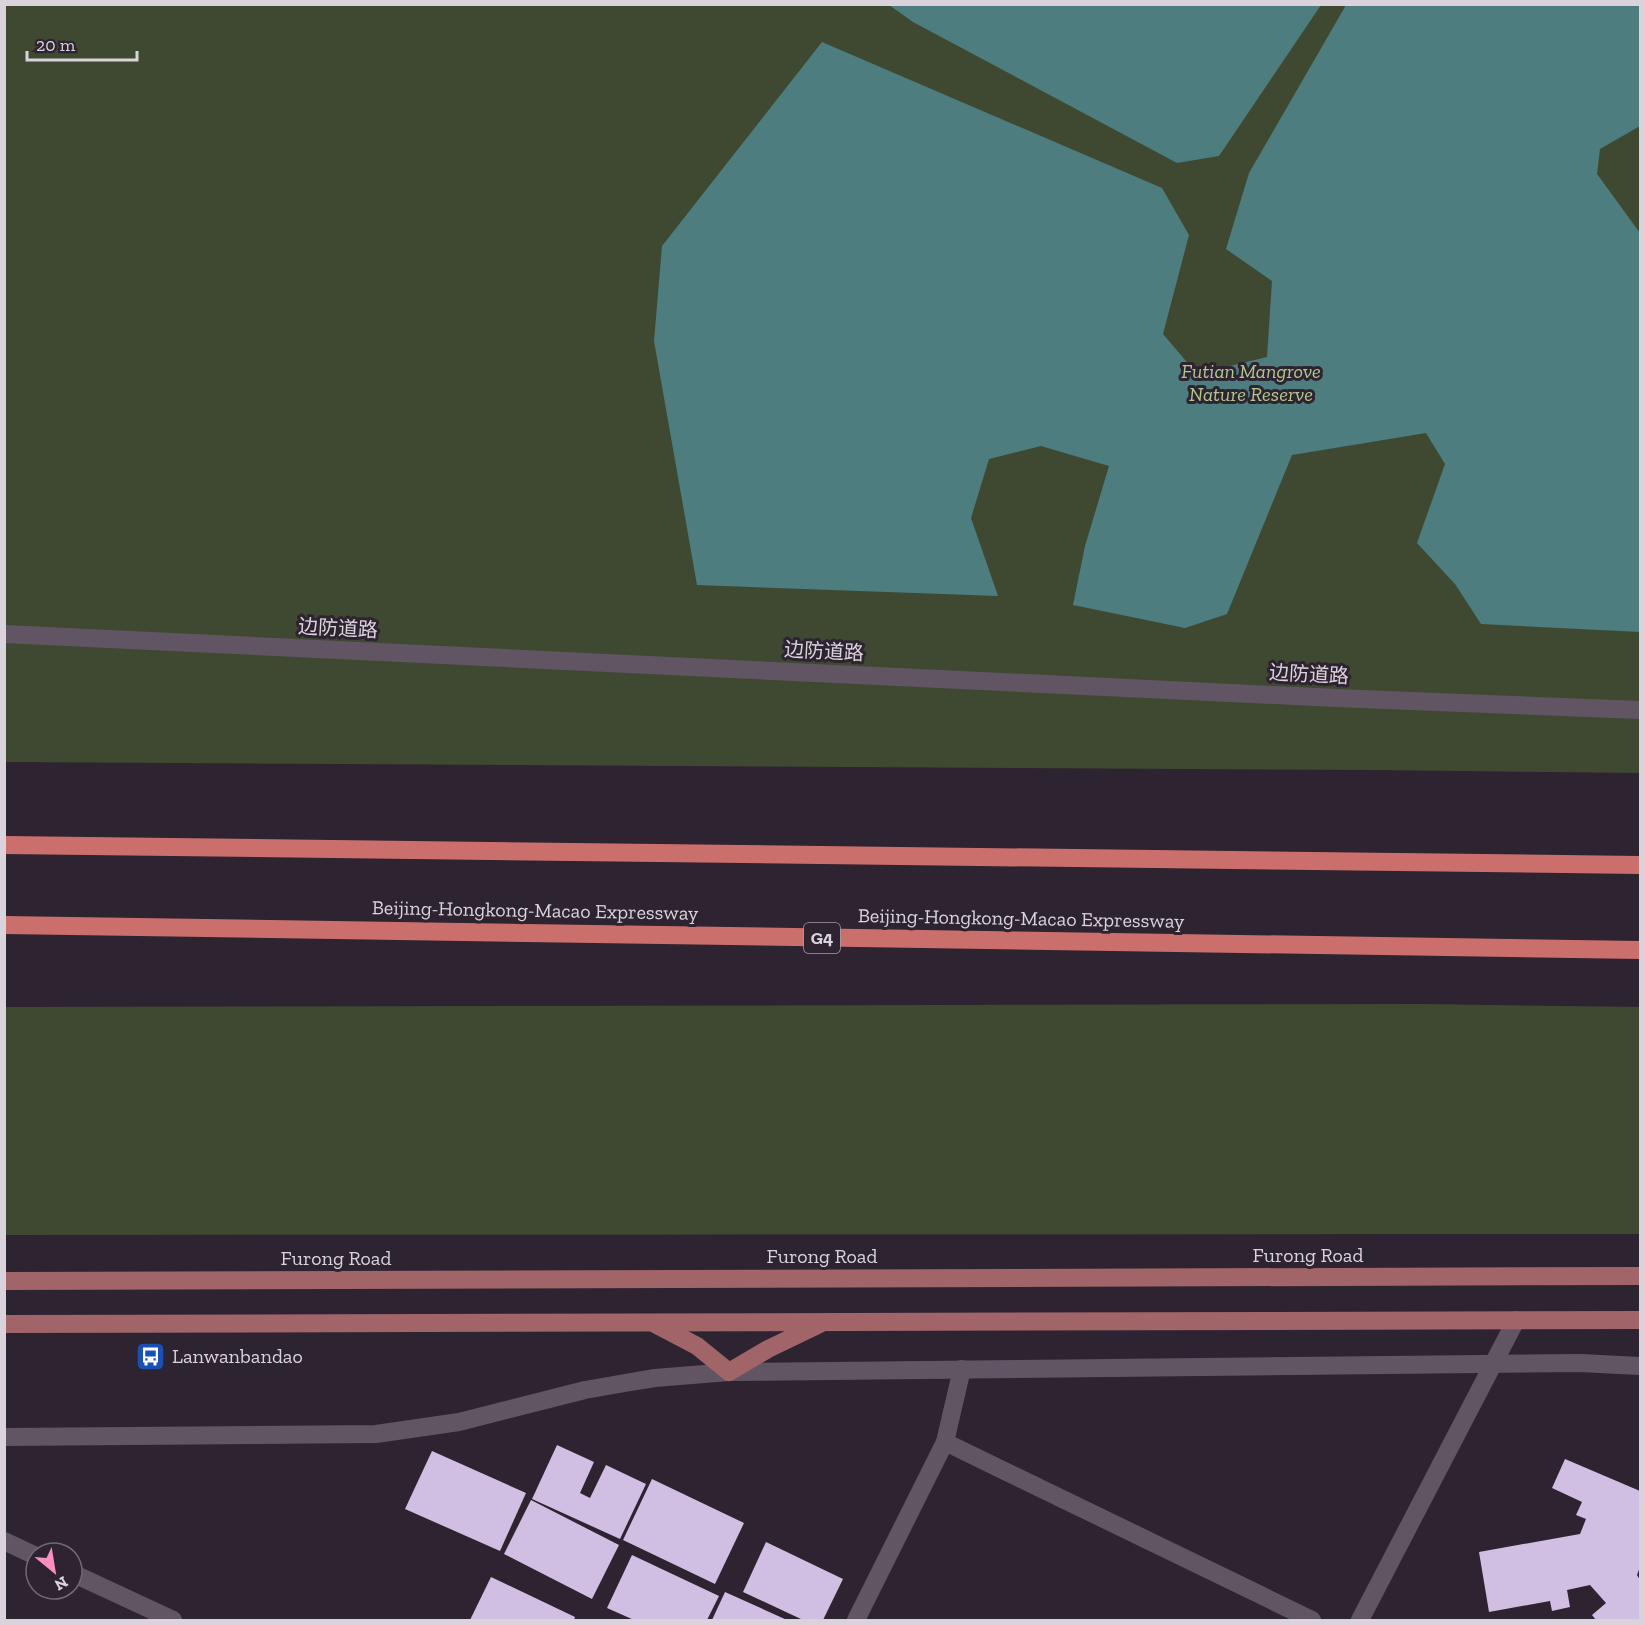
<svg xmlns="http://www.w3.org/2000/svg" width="1645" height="1625" font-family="'Zilla Slab','Noto Sans SC',serif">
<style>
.green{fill:#3f4931}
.water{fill:#4d7d7e}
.building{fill:#d0bfe2}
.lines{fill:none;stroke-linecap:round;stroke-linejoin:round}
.minor{stroke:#615564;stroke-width:18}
.major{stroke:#a16569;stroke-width:18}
.highway{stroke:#cb6f6d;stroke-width:18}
.labels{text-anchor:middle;stroke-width:6;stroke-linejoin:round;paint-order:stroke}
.shield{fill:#2e2330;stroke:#a69ea8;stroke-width:1.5}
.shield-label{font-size:18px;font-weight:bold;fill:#dad3dc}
.park-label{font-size:20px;font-style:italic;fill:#b1c98e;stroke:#2e2330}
.street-label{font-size:20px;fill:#dad3dc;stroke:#2e2330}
.poi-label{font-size:20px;fill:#dad3dc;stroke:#2e2330;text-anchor:start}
</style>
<rect width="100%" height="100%" fill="#2e2330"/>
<g class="green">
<path d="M 5,5 L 1640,5 L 1640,773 L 1371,770 L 5,762 Z"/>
<path d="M 1421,1004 L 1640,1007 L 1640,1234 L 5,1235 L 5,1007 Z"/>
</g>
<g class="water">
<path d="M 889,5 L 1321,5 L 1219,156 L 1177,163 L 913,22 Z"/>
<path d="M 1346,5 L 1640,5 L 1640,126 L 1600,149 L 1597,174 L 1640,233 L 1640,632 L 1481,624 L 1455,584 L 1417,543 L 1445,464 L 1426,433 L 1292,455 L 1227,614 L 1185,628 L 1073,605 L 1085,546 L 1109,466 L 1041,446 L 989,459 L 971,518 L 998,596 L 697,585 L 654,341 L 662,246 L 822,42 L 1162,188 L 1189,235 L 1163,334 L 1197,374 L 1267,357 L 1272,281 L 1226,249 L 1249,173 Z"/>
</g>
<g class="building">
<path d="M 557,1445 L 594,1462 L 580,1493 L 590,1498 L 606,1465 L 646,1484 L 620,1539 L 532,1499 Z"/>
<path d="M 432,1451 L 526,1493 L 500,1551 L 405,1509 Z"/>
<path d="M 1565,1459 L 1640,1491 L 1640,1567 L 1637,1575 L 1640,1580 L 1640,1620 L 1596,1620 L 1592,1615 L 1606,1603 L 1590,1585 L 1567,1590 L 1570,1607 L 1552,1611 L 1550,1601 L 1489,1612 L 1479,1552 L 1580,1534 L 1586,1519 L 1576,1515 L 1582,1502 L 1552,1488 Z"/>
<path d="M 652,1479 L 744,1523 L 715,1584 L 623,1540 Z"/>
<path d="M 531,1500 L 619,1545 L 592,1599 L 504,1554 Z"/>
<path d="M 766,1542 L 843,1579 L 823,1620 L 803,1620 L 743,1592 Z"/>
<path d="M 632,1555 L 719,1596 L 707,1620 L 634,1620 L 607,1608 Z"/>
<path d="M 491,1577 L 575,1617 L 574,1620 L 470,1620 Z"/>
<path d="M 725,1592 L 787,1620 L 712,1620 Z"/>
</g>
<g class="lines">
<g class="minor">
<path d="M 4,634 L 1336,698 L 1640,710"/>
<path d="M 4,1437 L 376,1434 L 459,1422 L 585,1390 L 625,1383 L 655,1378 L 729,1372 L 1580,1363 L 1640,1366"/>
<path d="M 945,1442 L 1312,1620"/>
<path d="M 4,1541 L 36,1556"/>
<path d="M 72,1573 L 173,1620"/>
<path d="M 856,1620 L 945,1442 L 962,1369"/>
<path d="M 1360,1620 L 1516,1320"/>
</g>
<g class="major">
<path d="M 4,1281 L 1640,1276"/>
<path d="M 4,1324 L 1640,1320"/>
<path d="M 655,1324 L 697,1346 L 729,1372 L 768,1349 L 820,1324"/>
</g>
<g class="highway">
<path d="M 4,845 L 1640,865"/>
<path d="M 4,925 L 1640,950"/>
</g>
</g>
<defs>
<symbol id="bus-square" viewBox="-11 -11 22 22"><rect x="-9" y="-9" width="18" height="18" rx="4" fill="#1a4fb4" stroke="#2e2330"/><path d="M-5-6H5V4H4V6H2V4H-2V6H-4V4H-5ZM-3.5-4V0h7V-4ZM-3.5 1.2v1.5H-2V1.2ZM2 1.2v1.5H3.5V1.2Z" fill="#fff"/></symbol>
</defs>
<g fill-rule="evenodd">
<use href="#bus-square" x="134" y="1340" width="33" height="33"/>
</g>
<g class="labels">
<rect class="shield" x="804" y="923" width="36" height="30" rx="4.5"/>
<g class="shield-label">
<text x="822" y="944">G4</text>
</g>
<g class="park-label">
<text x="1251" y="378">Futian Mangrove<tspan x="1251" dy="23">Nature Reserve</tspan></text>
</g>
<g class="street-label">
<text transform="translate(338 628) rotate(3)" y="7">边防道路</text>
<text transform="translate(824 651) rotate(3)" y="7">边防道路</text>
<text transform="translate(1309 674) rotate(3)" y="7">边防道路</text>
<text transform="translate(535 910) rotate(1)" y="7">Beijing-Hongkong-Macao Expressway</text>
<text transform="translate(1021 918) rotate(1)" y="7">Beijing-Hongkong-Macao Expressway</text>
<text x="1308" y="1262">Furong Road</text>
<text x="822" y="1263">Furong Road</text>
<text x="336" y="1265">Furong Road</text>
</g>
<g class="poi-label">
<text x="172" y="1363">Lanwanbandao</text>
</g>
</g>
<rect width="1645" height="1625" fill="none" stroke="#dad3dc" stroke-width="12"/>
<g transform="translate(54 1571) rotate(150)"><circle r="28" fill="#2e2330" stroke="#736975" stroke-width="1.5"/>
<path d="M0-4.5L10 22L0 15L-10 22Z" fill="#fc8fc1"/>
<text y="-9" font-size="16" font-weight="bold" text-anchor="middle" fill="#dad3dc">N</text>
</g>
<path d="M27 51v9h110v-9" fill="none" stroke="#dad3dc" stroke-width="3"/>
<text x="36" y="51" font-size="18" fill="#dad3dc" stroke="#2e2330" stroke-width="4.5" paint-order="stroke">20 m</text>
</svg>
